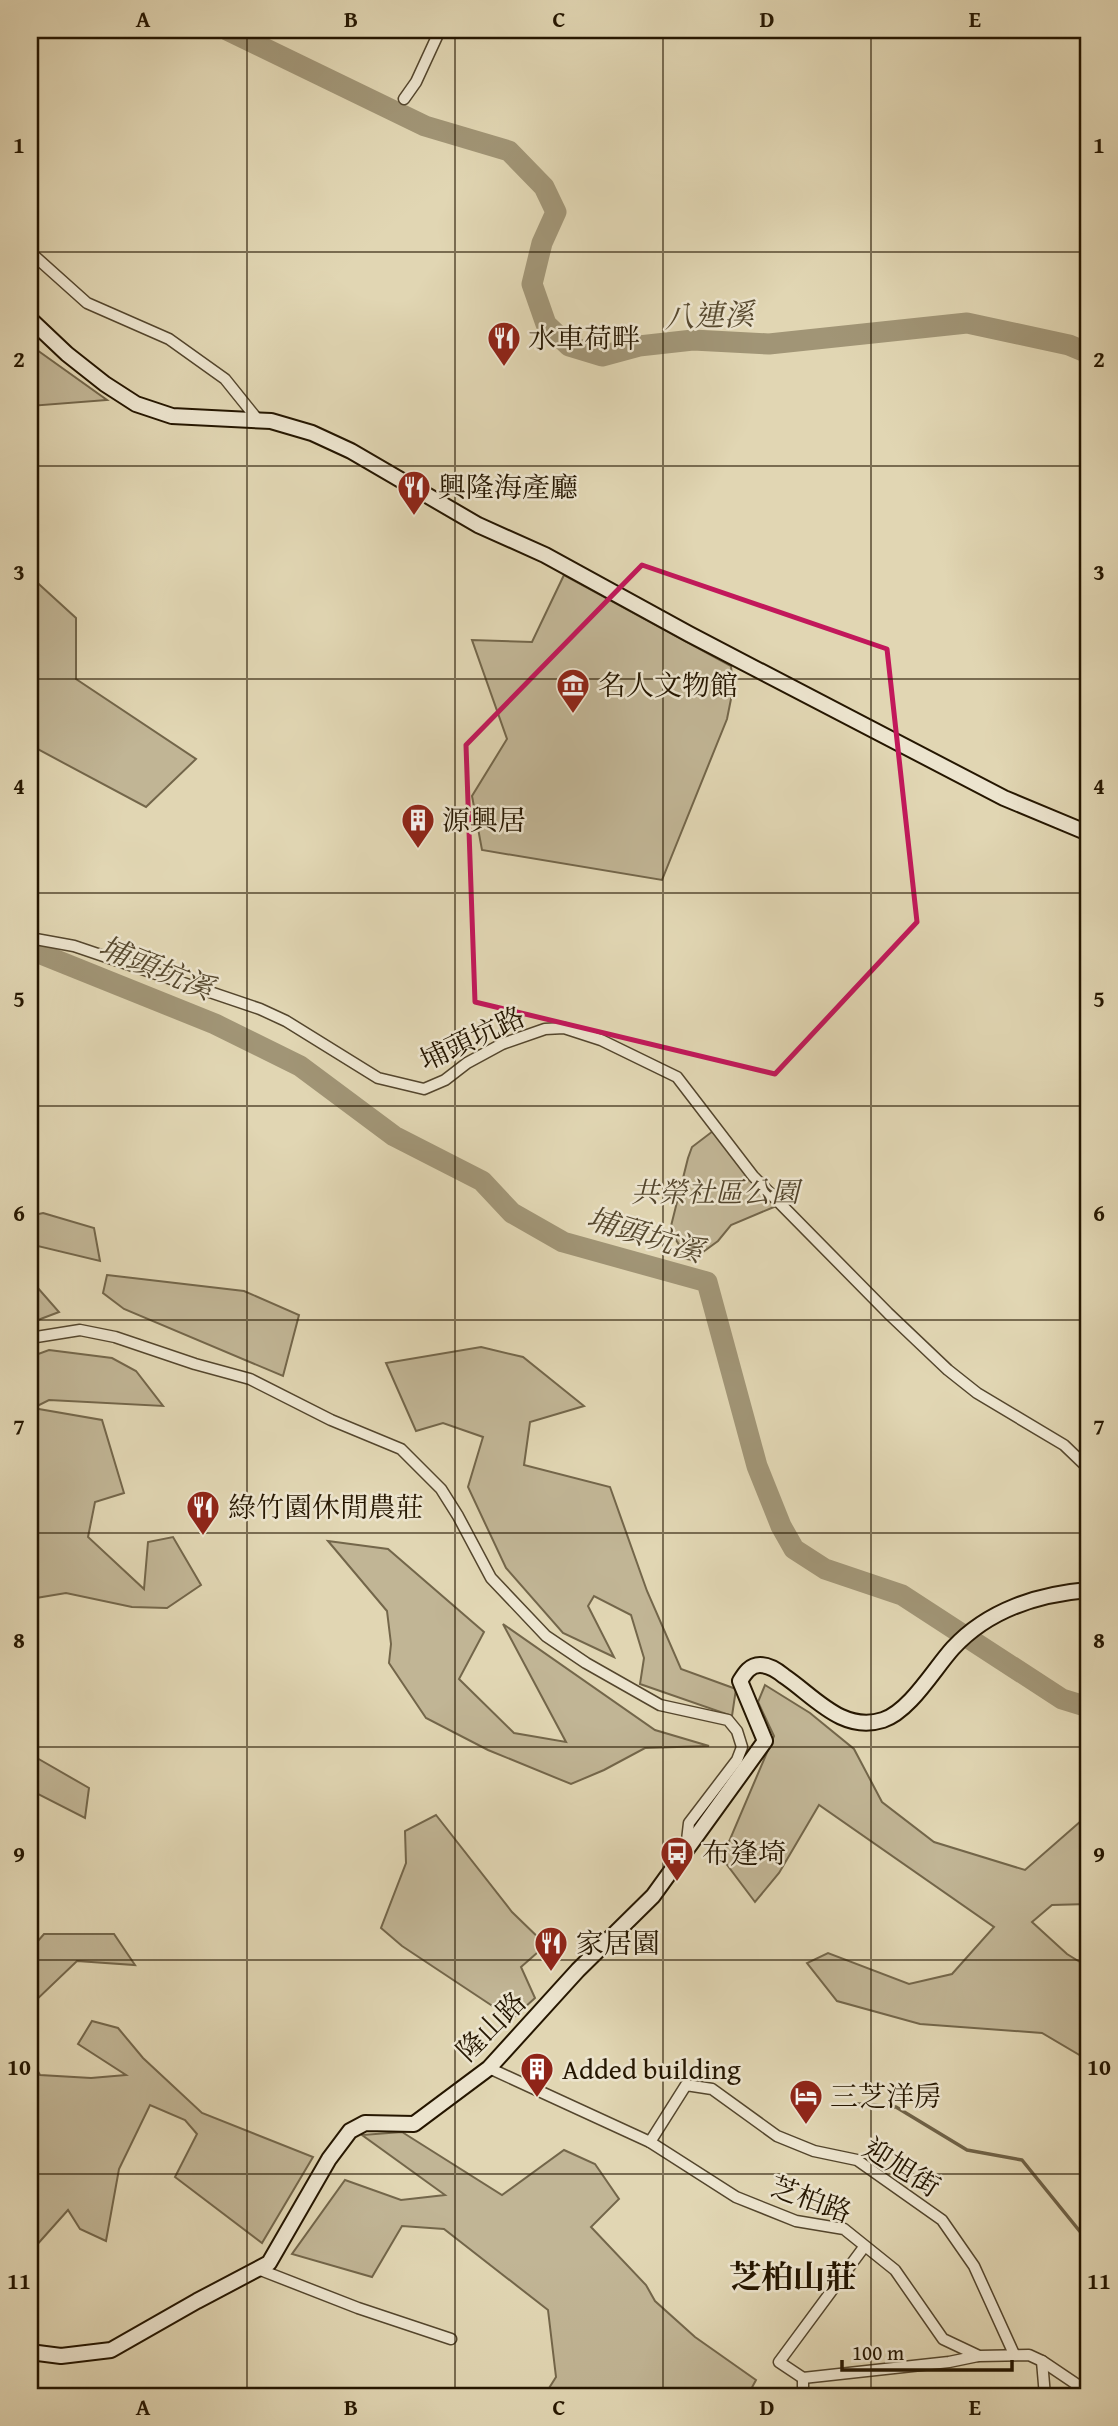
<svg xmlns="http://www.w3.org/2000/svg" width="1118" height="2426" font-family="'Gentium Book Plus','Noto Serif TC',serif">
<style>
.green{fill:#c1b595;stroke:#73664a;stroke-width:2}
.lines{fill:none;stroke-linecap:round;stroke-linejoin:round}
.stream{stroke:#6f6247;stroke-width:3.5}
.river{stroke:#a19576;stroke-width:21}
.street-casing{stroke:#54462d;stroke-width:13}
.secondary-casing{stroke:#251600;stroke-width:18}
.street{stroke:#ece4ce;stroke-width:10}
.secondary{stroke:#ece4ce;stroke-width:14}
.marked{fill:none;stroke:#c2185b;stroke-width:5;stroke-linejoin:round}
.grid{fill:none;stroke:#251600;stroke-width:2;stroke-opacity:0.55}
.labels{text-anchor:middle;stroke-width:5;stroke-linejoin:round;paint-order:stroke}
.poi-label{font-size:28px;fill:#251600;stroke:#ece4ce;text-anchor:start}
.street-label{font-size:28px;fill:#251600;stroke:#ece4ce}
.park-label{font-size:28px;font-style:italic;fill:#54462d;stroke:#ece4ce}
.water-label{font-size:30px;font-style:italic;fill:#57492f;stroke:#ece4ce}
.quarter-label{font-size:32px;font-weight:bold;fill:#251600;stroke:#ece4ce}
.neatline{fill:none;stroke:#251600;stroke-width:2.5}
.grid-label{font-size:23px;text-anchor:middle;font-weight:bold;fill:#251600}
</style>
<rect width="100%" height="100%" fill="#e1d6b3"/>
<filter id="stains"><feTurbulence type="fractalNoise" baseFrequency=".00286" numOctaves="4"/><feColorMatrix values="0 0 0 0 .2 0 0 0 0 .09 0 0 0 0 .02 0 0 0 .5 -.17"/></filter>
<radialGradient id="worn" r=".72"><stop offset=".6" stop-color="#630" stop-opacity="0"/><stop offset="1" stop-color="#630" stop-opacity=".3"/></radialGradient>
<g class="green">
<path d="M 30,345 L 107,400 L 30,406 Z"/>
<path d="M 564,575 L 731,666 L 733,689 L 727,719 L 662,880 L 482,850 L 472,796 L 507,739 L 472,640 L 532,642 Z"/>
<path d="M 30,576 L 76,618 L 76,679 L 196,759 L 146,807 L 30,745 Z"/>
<path d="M 713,1131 L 774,1202 L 774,1207 L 731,1225 L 718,1241 L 692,1260 L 681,1258 L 681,1248 L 670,1230 L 688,1158 L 692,1147 Z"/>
<path d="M 43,1213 L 94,1228 L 100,1261 L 38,1246 L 30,1254 L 30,1216 Z"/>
<path d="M 107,1275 L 244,1291 L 299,1315 L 283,1376 L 124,1309 L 103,1293 Z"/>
<path d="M 30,1279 L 59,1312 L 30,1323 Z"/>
<path d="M 481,1347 L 523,1357 L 584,1406 L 530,1422 L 524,1465 L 610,1487 L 647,1591 L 681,1669 L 736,1689 L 732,1716 L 640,1684 L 644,1658 L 631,1615 L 594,1596 L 588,1606 L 614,1657 L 563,1633 L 506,1568 L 468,1487 L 483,1437 L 443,1423 L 416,1431 L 386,1363 Z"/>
<path d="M 49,1350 L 112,1358 L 136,1371 L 163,1406 L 49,1400 L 33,1408 L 102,1420 L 124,1493 L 95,1502 L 88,1537 L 144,1589 L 148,1542 L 173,1537 L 201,1585 L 167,1608 L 132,1607 L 66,1593 L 30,1599 L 30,1357 Z"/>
<path d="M 328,1541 L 388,1549 L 484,1632 L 459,1679 L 514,1733 L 566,1742 L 503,1624 L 655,1730 L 709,1746 L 645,1748 L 604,1770 L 571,1784 L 488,1750 L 426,1718 L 389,1663 L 391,1644 L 387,1611 Z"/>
<path d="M 765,1685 L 810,1713 L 854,1749 L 882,1802 L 934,1842 L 1025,1870 L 1081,1821 L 1088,1820 L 1088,1904 L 1052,1905 L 1032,1922 L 1067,1954 L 1088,1967 L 1088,2060 L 1042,2033 L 920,2024 L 837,2001 L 807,1963 L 828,1953 L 909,1984 L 952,1974 L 994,1927 L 819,1805 L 779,1873 L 755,1902 L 722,1858 L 774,1736 L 758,1702 Z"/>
<path d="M 30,1754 L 89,1788 L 85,1818 L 30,1790 Z"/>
<path d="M 436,1815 L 512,1912 L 546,1945 L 521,1967 L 535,1998 L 512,2019 L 402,1946 L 381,1928 L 406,1863 L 405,1831 Z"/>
<path d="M 44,1934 L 114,1934 L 135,1965 L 77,1961 L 30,2006 L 30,1950 Z"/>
<path d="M 92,2021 L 118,2028 L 143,2058 L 202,2113 L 313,2157 L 262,2243 L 175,2177 L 197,2134 L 185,2120 L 150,2105 L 119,2169 L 106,2241 L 80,2229 L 68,2210 L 35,2247 L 30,2242 L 30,2057 L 40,2075 L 91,2078 L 126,2075 L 78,2044 Z"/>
<path d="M 402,2132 L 502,2195 L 564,2150 L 595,2164 L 619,2199 L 591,2227 L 646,2285 L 655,2301 L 695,2337 L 756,2380 L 749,2393 L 711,2391 L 707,2396 L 544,2396 L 556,2377 L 548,2310 L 444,2229 L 402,2226 L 372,2277 L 292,2254 L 345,2180 L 401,2200 L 445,2195 L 362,2135 Z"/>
</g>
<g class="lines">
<path class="stream" d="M 858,2104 L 896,2107 L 967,2150 L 1022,2160 L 1082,2234 L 1088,2237"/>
<g class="river">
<path d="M 227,30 L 425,126 L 509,151 L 544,187 L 556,212 L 542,243 L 532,284 L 546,324 L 569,346 L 602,356 L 639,346 L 693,340 L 769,344 L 967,323 L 1069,345 L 1088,353"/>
<path d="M 30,953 L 41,954 L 215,1024 L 300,1066 L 394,1136 L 482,1181 L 512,1213 L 563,1242 L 707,1282 L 757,1466 L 781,1526 L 794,1549 L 825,1569 L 902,1595 L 1062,1699 L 1088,1707"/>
</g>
<defs>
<g id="street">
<path d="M 404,99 L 416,82 L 440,30"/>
<path d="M 30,252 L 87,303 L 169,339 L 225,379 L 258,420"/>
<path d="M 30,938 L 74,946 L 260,1009 L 286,1021 L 378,1078 L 424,1089 L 445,1080 L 467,1063 L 502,1044 L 545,1029 L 564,1028 L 601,1040 L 677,1077 L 753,1176 L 888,1313 L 948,1370 L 977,1393 L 1064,1445 L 1088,1468"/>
<path d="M 30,1338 L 80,1330 L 115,1337 L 195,1364 L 250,1379 L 331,1420 L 401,1449 L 441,1489 L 458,1516 L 491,1578 L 546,1636 L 586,1663 L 660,1705 L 728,1720 L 737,1731 L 742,1747 L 737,1760 L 689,1823 L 686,1849"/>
<path d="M 489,2068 L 650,2142 L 736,2197 L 796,2221 L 844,2229 L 895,2270 L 943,2339 L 979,2356 L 1029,2355 L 1042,2361 L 1088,2392"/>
<path d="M 650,2142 L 686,2085 L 712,2089 L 777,2136 L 814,2151 L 857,2160 L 942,2220 L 974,2266 L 1014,2354"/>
<path d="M 258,2269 L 358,2308 L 451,2339"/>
<path d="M 1042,2361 L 1045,2396"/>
<path d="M 803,2378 L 949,2362 L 978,2356"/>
<path d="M 803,2378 L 779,2362 L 864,2247"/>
<path d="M 803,2378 L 803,2396"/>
</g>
<g id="secondary">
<path d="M 30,319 L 67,354 L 105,384 L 136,404 L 172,416 L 271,421 L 312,433 L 351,451 L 478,525 L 545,555 L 689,634 L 1004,798 L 1088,833"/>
<path d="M 30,2352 L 61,2356 L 111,2350 L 197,2301 L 269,2263 L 329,2159 L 350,2131 L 365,2123 L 414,2124 L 489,2068 L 578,1970 L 653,1896 L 765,1741 L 740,1681 C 745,1673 750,1665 760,1665 C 769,1665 778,1671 784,1676 C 814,1696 842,1733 883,1720 C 910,1711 934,1669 953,1648 C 988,1610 1039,1594 1088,1590"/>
</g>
</defs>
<use href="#street" class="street-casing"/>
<use href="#secondary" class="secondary-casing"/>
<use href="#street" class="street"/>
<use href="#secondary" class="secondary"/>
</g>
<path class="marked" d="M 642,565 L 887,649 L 917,922 L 775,1074 L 475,1002 L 466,745 Z"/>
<path class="grid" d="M 247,30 L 247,2396M 455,30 L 455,2396M 663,30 L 663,2396M 871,30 L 871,2396M 30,252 L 1088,252M 30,466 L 1088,466M 30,679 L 1088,679M 30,893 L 1088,893M 30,1106 L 1088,1106M 30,1320 L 1088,1320M 30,1533 L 1088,1533M 30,1747 L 1088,1747M 30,1960 L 1088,1960M 30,2174 L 1088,2174"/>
<defs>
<symbol id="restaurant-pin" viewBox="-11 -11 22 30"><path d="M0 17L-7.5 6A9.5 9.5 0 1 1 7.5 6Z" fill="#8f2418" stroke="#ece4ce"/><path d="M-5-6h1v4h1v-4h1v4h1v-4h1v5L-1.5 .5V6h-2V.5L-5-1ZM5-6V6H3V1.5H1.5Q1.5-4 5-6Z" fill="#fff"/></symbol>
<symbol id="museum-pin" viewBox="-11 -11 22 30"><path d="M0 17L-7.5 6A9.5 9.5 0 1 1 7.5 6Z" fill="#8f2418" stroke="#ece4ce"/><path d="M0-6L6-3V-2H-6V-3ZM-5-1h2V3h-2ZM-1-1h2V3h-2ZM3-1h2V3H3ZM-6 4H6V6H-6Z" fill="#fff"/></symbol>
<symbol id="building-pin" viewBox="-11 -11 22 30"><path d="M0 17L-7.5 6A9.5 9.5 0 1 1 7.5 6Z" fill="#8f2418" stroke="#ece4ce"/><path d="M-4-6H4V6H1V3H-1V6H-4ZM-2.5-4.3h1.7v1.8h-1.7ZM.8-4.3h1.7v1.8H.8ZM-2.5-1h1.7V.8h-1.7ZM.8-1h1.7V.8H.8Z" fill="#fff"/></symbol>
<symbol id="bus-pin" viewBox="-11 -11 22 30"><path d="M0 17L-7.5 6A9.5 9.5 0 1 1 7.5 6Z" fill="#8f2418" stroke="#ece4ce"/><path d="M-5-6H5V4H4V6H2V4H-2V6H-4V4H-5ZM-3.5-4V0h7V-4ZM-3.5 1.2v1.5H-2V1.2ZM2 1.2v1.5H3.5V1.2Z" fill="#fff"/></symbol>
<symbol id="hotel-pin" viewBox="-11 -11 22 30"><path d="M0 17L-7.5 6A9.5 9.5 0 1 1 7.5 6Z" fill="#8f2418" stroke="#ece4ce"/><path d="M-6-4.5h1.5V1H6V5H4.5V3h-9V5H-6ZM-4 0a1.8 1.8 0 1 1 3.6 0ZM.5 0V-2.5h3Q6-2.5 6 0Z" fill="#fff"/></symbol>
</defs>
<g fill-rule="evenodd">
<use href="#restaurant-pin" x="485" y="319" width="38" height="52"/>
<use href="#restaurant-pin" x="395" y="468" width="38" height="52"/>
<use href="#museum-pin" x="554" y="666" width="38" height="52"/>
<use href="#building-pin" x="399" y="801" width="38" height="52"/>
<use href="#restaurant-pin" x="184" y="1488" width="38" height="52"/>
<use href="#bus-pin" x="658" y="1834" width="38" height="52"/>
<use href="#restaurant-pin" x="532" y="1924" width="38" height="52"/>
<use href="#building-pin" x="518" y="2050" width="38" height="52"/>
<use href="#hotel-pin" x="787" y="2077" width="38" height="52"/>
</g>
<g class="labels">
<g class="poi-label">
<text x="528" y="348">水車荷畔</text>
<text x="438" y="497">興隆海產廳</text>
<text x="598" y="695">名人文物館</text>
<text x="442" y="830">源興居</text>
<text x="228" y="1517">綠竹園休閒農莊</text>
<text x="702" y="1863">布逢埼</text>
<text x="576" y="1953">家居園</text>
<text x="562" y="2079">Added building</text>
<text x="830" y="2106">三芝洋房</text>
</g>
<g class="street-label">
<text transform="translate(472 1038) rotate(-25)" y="10">埔頭坑路</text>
<text transform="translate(491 2026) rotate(-45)" y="10">隆山路</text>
<text transform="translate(902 2167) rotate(32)" y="10">迎旭街</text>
<text transform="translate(811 2199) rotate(20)" y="10">芝柏路</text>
</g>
<g class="park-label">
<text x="715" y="1202">共榮社區公園</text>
</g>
<g class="water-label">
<text transform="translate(709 316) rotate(-2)" y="10">八連溪</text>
<text transform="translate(156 968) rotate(22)" y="10">埔頭坑溪</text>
<text transform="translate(645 1235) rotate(17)" y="10">埔頭坑溪</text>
</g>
<g class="quarter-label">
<text x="793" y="2288">芝柏山莊</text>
</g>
</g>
<rect width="1118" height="2426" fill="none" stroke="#e1d6b3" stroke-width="77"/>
<path d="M842 2360v10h170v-10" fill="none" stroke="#251600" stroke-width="3.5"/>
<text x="852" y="2360" font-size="21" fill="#251600" stroke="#ece4ce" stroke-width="5" paint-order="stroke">100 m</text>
<rect x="38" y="38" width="1042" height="2350" class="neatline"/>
<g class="grid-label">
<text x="143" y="27">A</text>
<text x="351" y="27">B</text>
<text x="559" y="27">C</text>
<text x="767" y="27">D</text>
<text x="975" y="27">E</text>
<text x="19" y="153">1</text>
<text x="1099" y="153">1</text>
<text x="19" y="367">2</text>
<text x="1099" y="367">2</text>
<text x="19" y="580">3</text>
<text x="1099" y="580">3</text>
<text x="19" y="794">4</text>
<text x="1099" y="794">4</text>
<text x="19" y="1007">5</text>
<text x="1099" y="1007">5</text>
<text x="19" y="1221">6</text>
<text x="1099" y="1221">6</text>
<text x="19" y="1435">7</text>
<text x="1099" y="1435">7</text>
<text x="19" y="1648">8</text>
<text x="1099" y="1648">8</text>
<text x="19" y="1862">9</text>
<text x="1099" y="1862">9</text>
<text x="19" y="2075">10</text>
<text x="1099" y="2075">10</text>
<text x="19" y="2289">11</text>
<text x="1099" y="2289">11</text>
<text x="143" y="2415">A</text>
<text x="351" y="2415">B</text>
<text x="559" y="2415">C</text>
<text x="767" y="2415">D</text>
<text x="975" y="2415">E</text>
</g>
<rect width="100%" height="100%" filter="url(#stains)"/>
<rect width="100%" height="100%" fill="url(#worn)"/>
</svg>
